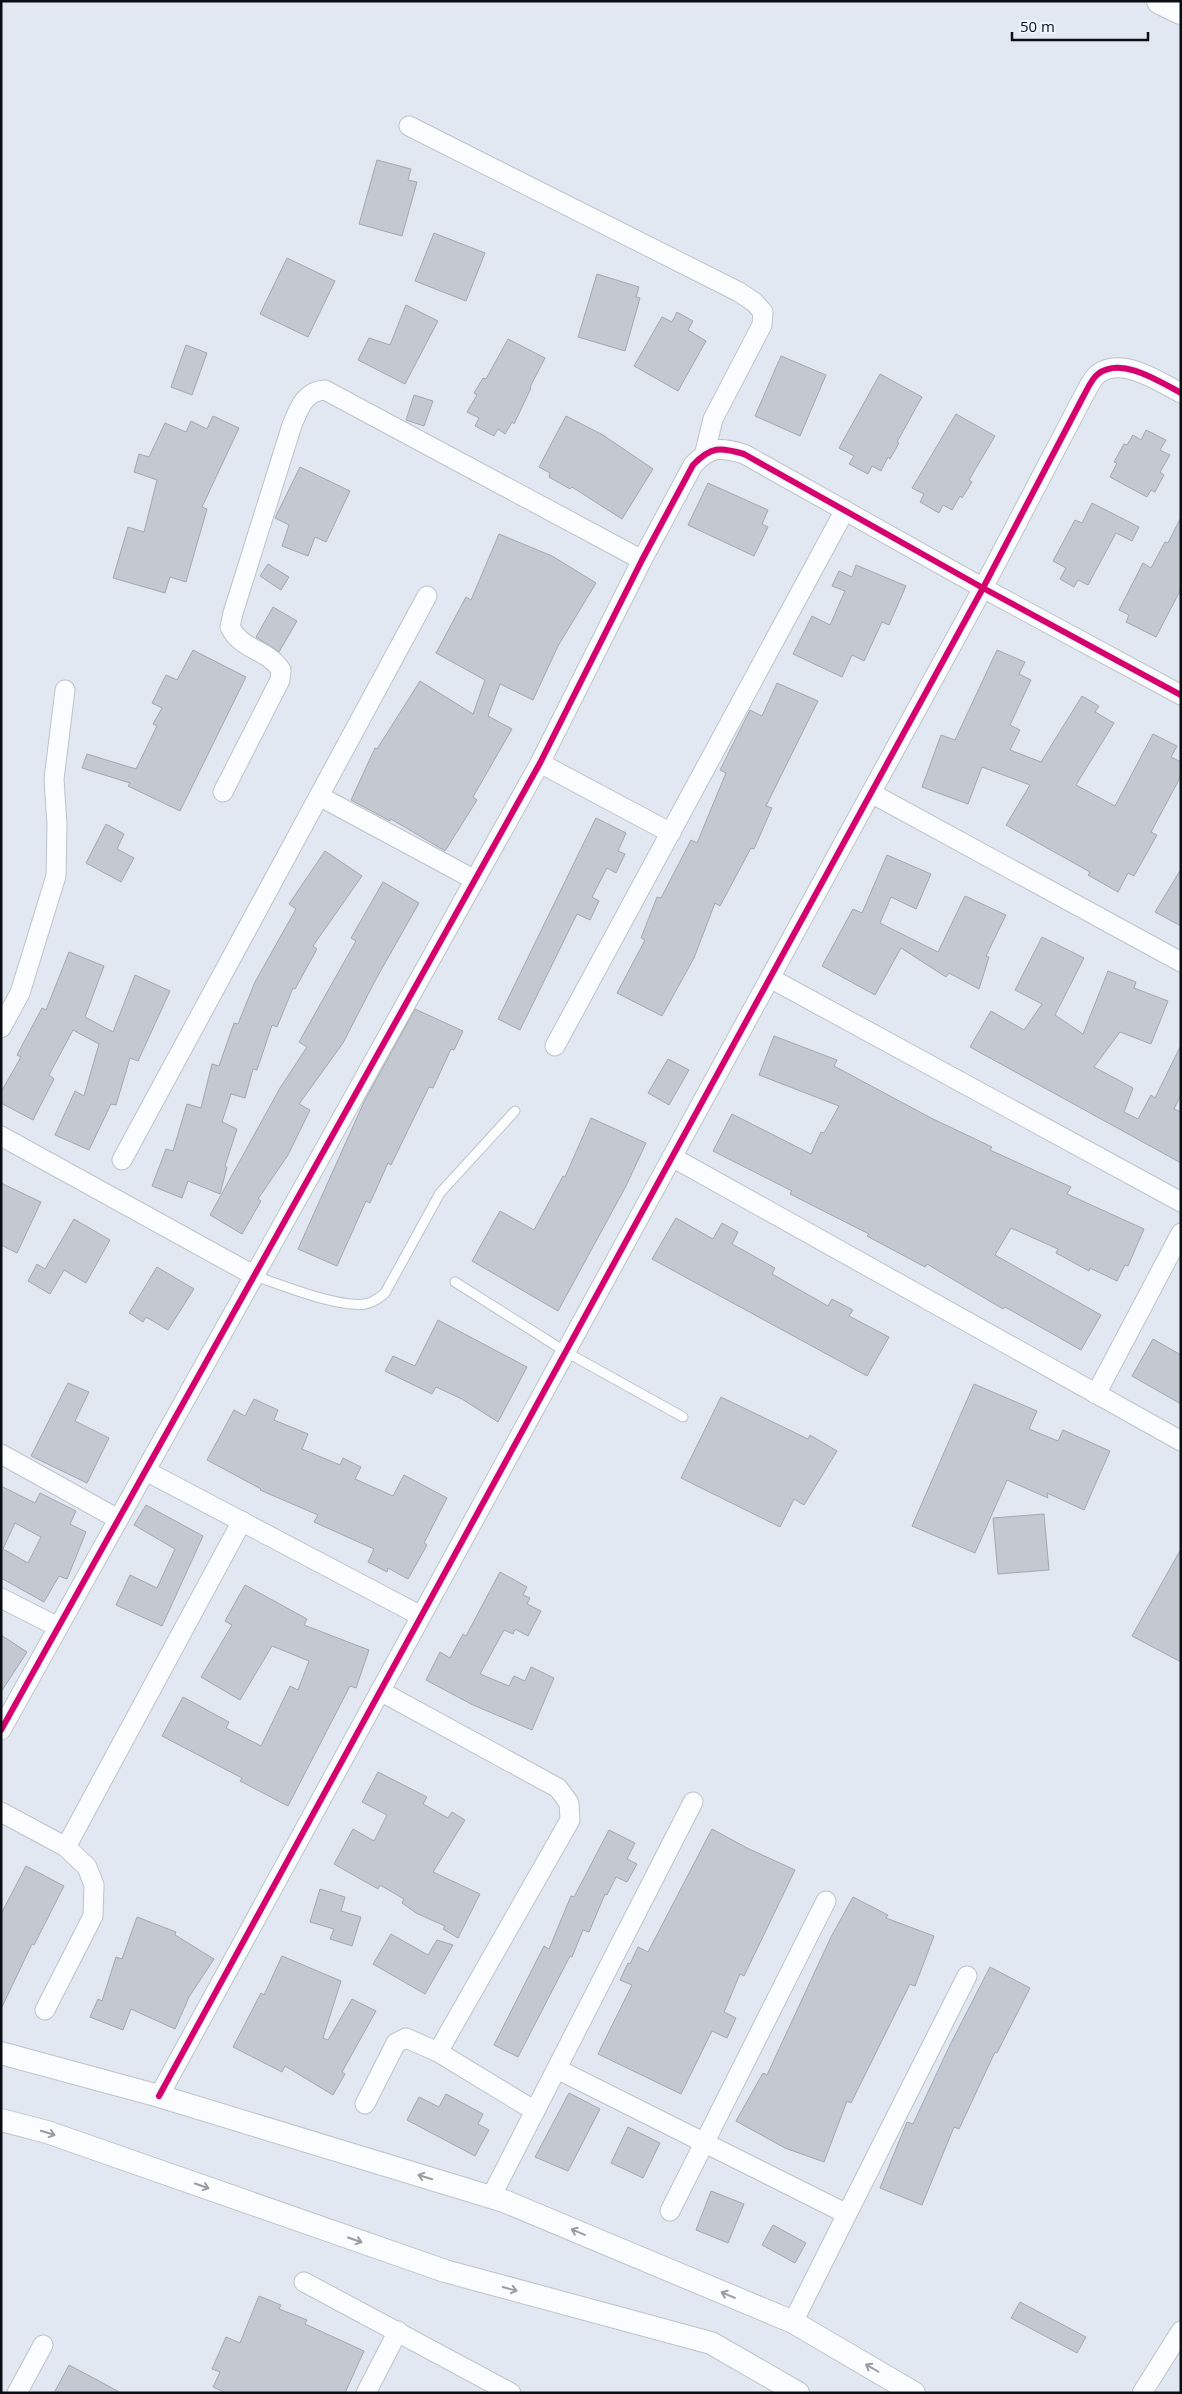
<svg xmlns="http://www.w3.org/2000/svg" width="1182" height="2394" font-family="'Open Sans',sans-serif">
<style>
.building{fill:#c4c9d1;stroke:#a2a8af;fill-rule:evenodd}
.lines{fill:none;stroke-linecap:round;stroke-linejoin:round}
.service-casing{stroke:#bec3ca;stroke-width:11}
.minor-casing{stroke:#bec3ca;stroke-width:21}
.tertiary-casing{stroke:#bec3ca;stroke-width:24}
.secondary-casing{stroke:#bec3ca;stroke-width:28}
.service{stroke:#fafcfd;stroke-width:9}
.minor{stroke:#fafcfd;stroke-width:19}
.tertiary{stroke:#fafcfd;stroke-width:22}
.secondary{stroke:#fafcfd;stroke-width:26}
.cycleway-casing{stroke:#ecf4fe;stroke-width:9}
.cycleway{stroke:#d6006c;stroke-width:6}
.oneway{stroke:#9a9da0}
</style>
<rect width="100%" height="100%" fill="#e1e8f2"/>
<g class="building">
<path d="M 377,160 L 411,169 L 408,180 L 417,182 L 402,236 L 359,224 Z"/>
<path d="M 434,233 L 485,253 L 466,301 L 415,281 Z"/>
<path d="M 287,258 L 335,281 L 308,337 L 260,314 Z"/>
<path d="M 597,274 L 639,287 L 636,297 L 640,298 L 625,351 L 578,337 Z"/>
<path d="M 406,305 L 438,321 L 405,384 L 358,360 L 369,338 L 390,345 Z"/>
<path d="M 677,312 L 693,321 L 688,330 L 706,341 L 678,391 L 634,366 L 662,317 L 672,322 Z"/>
<path d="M 508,339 L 545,358 L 530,387 L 531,388 L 514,424 L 512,422 L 505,434 L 498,429 L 494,436 L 475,426 L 479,418 L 467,412 L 477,395 L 474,393 L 483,378 L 486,379 Z"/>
<path d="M 186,345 L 207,353 L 192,395 L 171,387 Z"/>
<path d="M 781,356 L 826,375 L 800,436 L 755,416 Z"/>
<path d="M 880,374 L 922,397 L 897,442 L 899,443 L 890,459 L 888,457 L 881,471 L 872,466 L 868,474 L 849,464 L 854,456 L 839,448 Z"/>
<path d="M 414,395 L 433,401 L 424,426 L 406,420 Z"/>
<path d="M 956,414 L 995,436 L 969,480 L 972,482 L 962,498 L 960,496 L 952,510 L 943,505 L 939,513 L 920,502 L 924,494 L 912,488 Z"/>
<path d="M 213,416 L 239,428 L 202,507 L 207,509 L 186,582 L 170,577 L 165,593 L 113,578 L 128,527 L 144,532 L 157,480 L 134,472 L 139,454 L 149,457 L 165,423 L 186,432 L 191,421 L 207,429 Z"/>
<path d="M 566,416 L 603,435 L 653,469 L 622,519 L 572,487 L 570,489 L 549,477 L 550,473 L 539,467 Z"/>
<path d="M 1146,430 L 1166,440 L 1160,450 L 1170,455 L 1160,472 L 1164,475 L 1155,492 L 1151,490 L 1147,497 L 1110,477 L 1117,463 L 1114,462 L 1124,444 L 1127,445 L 1133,435 L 1141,440 Z"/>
<path d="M 300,467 L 350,491 L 326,542 L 315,537 L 308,556 L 282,546 L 289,525 L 275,518 Z"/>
<path d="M 708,483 L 768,510 L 762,524 L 768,527 L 754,556 L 688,525 Z"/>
<path d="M 1092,503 L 1139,527 L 1132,541 L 1116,533 L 1088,585 L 1078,580 L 1074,587 L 1060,579 L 1066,568 L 1053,561 L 1075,520 L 1082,523 Z"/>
<path d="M 1181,517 L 1181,589 L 1156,637 L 1126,622 L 1129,615 L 1119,610 L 1143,563 L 1151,568 L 1165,542 L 1168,543 Z"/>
<path d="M 499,534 L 552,556 L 596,583 L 558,646 L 533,700 L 500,684 L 488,716 L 512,729 L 473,797 L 477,800 L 445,851 L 391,819 L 390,821 L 351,800 L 375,748 L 377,749 L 420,681 L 473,714 L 485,680 L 436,653 L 466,597 L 471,600 Z"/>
<path d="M 268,564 L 289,577 L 281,590 L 260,576 Z"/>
<path d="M 856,565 L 906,586 L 889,625 L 882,622 L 864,661 L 852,655 L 842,677 L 793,654 L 812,616 L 830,625 L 845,591 L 832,586 L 839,571 L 852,577 Z"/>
<path d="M 273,607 L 297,621 L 279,652 L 256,637 Z"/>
<path d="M 193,650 L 246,677 L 180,811 L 128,786 L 130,783 L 82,768 L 87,754 L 136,769 L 157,726 L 153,724 L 162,708 L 152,703 L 166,675 L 177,680 Z"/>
<path d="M 997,650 L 1025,662 L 1019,674 L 1031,680 L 1010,725 L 1020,730 L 1010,750 L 1041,762 L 1082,696 L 1099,706 L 1095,712 L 1114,723 L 1076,785 L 1115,806 L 1153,734 L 1177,746 L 1171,757 L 1181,762 L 1181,776 L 1151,832 L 1157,835 L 1134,876 L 1128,873 L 1118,892 L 1088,875 L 1090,872 L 1006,825 L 1030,785 L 982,767 L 968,804 L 922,787 L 941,735 L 955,740 Z"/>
<path d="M 777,683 L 818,701 L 766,806 L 772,808 L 754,849 L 751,848 L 720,906 L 715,903 L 694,958 L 662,1016 L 617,993 L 645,940 L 641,938 L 657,897 L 661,898 L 691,840 L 697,843 L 726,773 L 720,770 L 750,710 L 762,716 Z"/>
<path d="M 596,818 L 626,833 L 618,851 L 625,854 L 616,873 L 607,868 L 592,897 L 599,901 L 590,920 L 577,914 L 520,1030 L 498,1019 Z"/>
<path d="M 106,824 L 124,834 L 117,849 L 134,858 L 121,882 L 86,863 Z"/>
<path d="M 325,851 L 362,876 L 313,946 L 317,949 L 295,989 L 293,988 L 277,1027 L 272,1025 L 257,1070 L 253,1069 L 245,1098 L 231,1094 L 222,1122 L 237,1129 L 225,1166 L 227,1167 L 220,1194 L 188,1181 L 182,1198 L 152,1186 L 166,1149 L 173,1151 L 187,1104 L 201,1108 L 212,1064 L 219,1066 L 234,1023 L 238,1024 L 255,982 L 296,909 L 289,904 Z"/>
<path d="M 887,855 L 931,874 L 916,909 L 891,897 L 880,923 L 938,952 L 965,896 L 1006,915 L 986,956 L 989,957 L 979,989 L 949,973 L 946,977 L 901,948 L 875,995 L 822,966 L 853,909 L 862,913 Z"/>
<path d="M 1181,869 L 1181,926 L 1155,912 Z"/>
<path d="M 383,882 L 419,903 L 376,979 L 343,1043 L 299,1104 L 310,1110 L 288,1155 L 258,1199 L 261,1201 L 242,1234 L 210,1215 L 280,1088 L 307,1047 L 299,1042 L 356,941 L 351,938 Z"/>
<path d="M 1042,937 L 1084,958 L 1055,1015 L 1083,1034 L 1108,971 L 1136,982 L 1134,988 L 1168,1001 L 1151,1044 L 1120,1032 L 1094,1067 L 1133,1088 L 1124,1112 L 1138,1119 L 1151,1095 L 1155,1098 L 1181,1045 L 1181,1095 L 1174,1109 L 1181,1112 L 1181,1163 L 970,1047 L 991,1011 L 1024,1030 L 1042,1004 L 1015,990 Z"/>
<path d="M 69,952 L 104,966 L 85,1017 L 113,1032 L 135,975 L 170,991 L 138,1061 L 130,1058 L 116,1105 L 111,1104 L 89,1150 L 55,1135 L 75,1091 L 84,1096 L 99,1044 L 73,1030 L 49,1075 L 54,1079 L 33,1120 L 1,1103 L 1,1092 L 21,1057 L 17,1055 L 42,1008 L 46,1010 Z"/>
<path d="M 415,1009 L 463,1031 L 454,1050 L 451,1049 L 433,1088 L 429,1087 L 391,1165 L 388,1163 L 370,1203 L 366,1201 L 337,1266 L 298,1249 L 364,1102 Z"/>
<path d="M 774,1036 L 837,1060 L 834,1066 L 931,1118 L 992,1147 L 990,1150 L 1071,1187 L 1067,1194 L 1144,1229 L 1128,1266 L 1125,1265 L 1117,1281 L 1090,1268 L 1089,1271 L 1056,1253 L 1058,1249 L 1011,1228 L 995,1255 L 1101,1315 L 1081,1350 L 1005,1307 L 1003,1309 L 927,1264 L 925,1267 L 867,1236 L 869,1234 L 790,1194 L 792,1191 L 713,1151 L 732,1114 L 811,1154 L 821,1132 L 824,1133 L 839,1106 L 759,1075 Z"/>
<path d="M 668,1059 L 689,1070 L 669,1105 L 648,1093 Z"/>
<path d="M 591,1118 L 646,1143 L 626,1186 L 558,1311 L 472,1261 L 500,1211 L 534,1230 L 563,1176 L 565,1177 Z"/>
<path d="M 1,1183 L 41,1202 L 17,1253 L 1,1245 Z"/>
<path d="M 676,1218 L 713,1239 L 722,1223 L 738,1232 L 732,1244 L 775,1268 L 772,1274 L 828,1306 L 832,1299 L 853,1310 L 849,1316 L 889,1337 L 867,1376 L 652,1259 Z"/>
<path d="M 74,1219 L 110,1240 L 86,1283 L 64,1270 L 50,1294 L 28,1281 L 37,1264 L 45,1269 Z"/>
<path d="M 157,1267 L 194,1289 L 168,1330 L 146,1317 L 143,1322 L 129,1313 Z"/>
<path d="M 438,1320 L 527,1367 L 498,1422 L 462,1399 L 436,1387 L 432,1394 L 385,1371 L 393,1356 L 415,1366 Z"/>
<path d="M 1153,1339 L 1181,1355 L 1181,1404 L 1132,1376 Z"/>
<path d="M 68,1383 L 89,1392 L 75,1421 L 109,1438 L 87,1483 L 31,1456 Z"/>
<path d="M 974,1384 L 1037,1411 L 1029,1429 L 1058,1441 L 1063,1430 L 1110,1451 L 1084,1510 L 1047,1493 L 1048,1498 L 1007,1480 L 975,1553 L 912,1526 Z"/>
<path d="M 721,1397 L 808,1439 L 810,1435 L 837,1451 L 804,1505 L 794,1499 L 780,1527 L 681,1478 Z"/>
<path d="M 254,1399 L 278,1410 L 274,1420 L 308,1434 L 302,1449 L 340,1465 L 343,1458 L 361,1467 L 355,1479 L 393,1496 L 404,1475 L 447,1498 L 424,1543 L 427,1545 L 408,1579 L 388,1568 L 387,1572 L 368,1562 L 374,1549 L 314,1522 L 318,1515 L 260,1490 L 261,1489 L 207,1460 L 234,1410 L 245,1416 Z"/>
<path d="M 1,1486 L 35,1503 L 40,1493 L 76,1511 L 70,1524 L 86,1532 L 67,1579 L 59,1576 L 44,1602 L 1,1578 ZM 15,1523 L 41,1537 L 28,1563 L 3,1549 Z"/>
<path d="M 146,1505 L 203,1536 L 162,1626 L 116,1605 L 130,1575 L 157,1588 L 175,1549 L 134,1525 Z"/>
<path d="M 1044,1514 L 1049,1570 L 998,1574 L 993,1518 Z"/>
<path d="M 1181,1549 L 1181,1662 L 1132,1636 Z"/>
<path d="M 500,1572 L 527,1587 L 523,1595 L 530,1598 L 527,1604 L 541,1611 L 528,1636 L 515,1629 L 513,1634 L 504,1630 L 480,1674 L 509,1686 L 514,1676 L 525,1681 L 531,1667 L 554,1678 L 532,1730 L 473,1705 L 426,1680 L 440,1652 L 450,1658 L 463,1634 L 466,1636 Z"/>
<path d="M 245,1585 L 307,1619 L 304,1625 L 369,1650 L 356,1688 L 350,1686 L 288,1806 L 240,1781 L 242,1778 L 162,1736 L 183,1697 L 229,1722 L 226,1728 L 261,1746 L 290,1686 L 298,1690 L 309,1661 L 272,1646 L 240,1700 L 201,1677 L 232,1625 L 225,1621 Z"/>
<path d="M 1,1635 L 27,1652 L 1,1692 Z"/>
<path d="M 378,1772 L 427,1797 L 423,1804 L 448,1818 L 452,1812 L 465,1820 L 433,1872 L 480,1894 L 458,1938 L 443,1929 L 445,1926 L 416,1913 L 402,1903 L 404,1899 L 380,1885 L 378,1889 L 334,1864 L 353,1829 L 374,1841 L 387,1815 L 362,1802 Z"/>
<path d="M 712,1829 L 747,1848 L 795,1870 L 744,1976 L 740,1974 L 724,2012 L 736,2018 L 727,2038 L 712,2031 L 681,2094 L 598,2054 L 632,1985 L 620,1980 L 628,1963 L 630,1964 L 638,1947 L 648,1952 Z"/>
<path d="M 609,1830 L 635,1843 L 627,1859 L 637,1864 L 627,1882 L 616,1877 L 607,1895 L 605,1894 L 589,1932 L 583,1930 L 572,1957 L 570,1956 L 518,2057 L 494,2045 L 544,1946 L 549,1949 L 571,1896 L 574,1897 Z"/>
<path d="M 26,1866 L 64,1886 L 34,1945 L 32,1944 L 1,2009 L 1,1914 Z"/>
<path d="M 320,1889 L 345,1897 L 341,1911 L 361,1917 L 352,1946 L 330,1939 L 334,1929 L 310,1922 Z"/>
<path d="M 853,1897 L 888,1915 L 886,1918 L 934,1936 L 915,1986 L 910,1984 L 851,2103 L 847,2101 L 824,2162 L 785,2148 L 736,2121 L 763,2073 L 767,2075 L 831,1937 Z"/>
<path d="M 137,1917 L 176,1932 L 175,1935 L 214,1959 L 189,1997 L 175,2029 L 131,2009 L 123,2030 L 90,2017 L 98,1999 L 102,2001 L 116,1957 L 122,1959 Z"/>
<path d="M 391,1934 L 428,1955 L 437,1940 L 453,1945 L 425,1994 L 373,1964 Z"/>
<path d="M 282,1956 L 341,1981 L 323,2038 L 328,2040 L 352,1999 L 376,2011 L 342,2072 L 345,2074 L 333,2095 L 285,2066 L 282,2072 L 233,2047 L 261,1993 L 264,1995 Z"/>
<path d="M 990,1967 L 1030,1988 L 997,2053 L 995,2052 L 959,2129 L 954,2127 L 922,2205 L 880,2188 L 907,2122 L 913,2124 L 950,2045 Z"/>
<path d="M 569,2093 L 600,2109 L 568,2171 L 535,2157 Z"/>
<path d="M 446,2094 L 483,2114 L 478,2124 L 489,2130 L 475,2156 L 407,2120 L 419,2097 L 439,2107 Z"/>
<path d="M 628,2127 L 660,2143 L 643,2178 L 611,2163 Z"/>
<path d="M 711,2191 L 744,2204 L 728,2243 L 696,2230 Z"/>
<path d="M 773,2225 L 806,2243 L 795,2263 L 762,2245 Z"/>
<path d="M 259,2296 L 281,2305 L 279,2309 L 307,2320 L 305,2324 L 364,2351 L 345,2393 L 226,2393 L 213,2387 L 220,2372 L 212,2369 L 226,2337 L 240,2343 Z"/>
<path d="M 1020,2302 L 1086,2337 L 1077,2353 L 1011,2318 Z"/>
<path d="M 69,2365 L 101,2382 L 121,2393 L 54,2393 Z"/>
</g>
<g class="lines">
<defs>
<g id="service">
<path d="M 255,1276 C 282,1285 338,1308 365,1304 C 373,1303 379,1298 385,1293 L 440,1193 L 515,1111"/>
<path d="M 455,1282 L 566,1352 L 683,1417"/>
</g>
<g id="minor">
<path d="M 409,126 L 739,292 L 754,302 L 763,312 L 762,325 L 713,419 L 705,452"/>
<path d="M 540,763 L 671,833"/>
<path d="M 223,792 L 280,680 L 281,670 C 266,648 242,651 230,627 L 233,613 L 292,425 C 299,409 304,391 325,390 L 642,560"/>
<path d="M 871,793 L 1181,962"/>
<path d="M 319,796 L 427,596"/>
<path d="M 770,978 L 1181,1202"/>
<path d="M 1,1028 L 20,993 L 56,876 L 57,825 L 54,779 L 65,690"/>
<path d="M 555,1046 L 845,510"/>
<path d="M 1,1136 L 255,1276"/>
<path d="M 672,1157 L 1181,1441"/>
<path d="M 122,1160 L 319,796 L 475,880"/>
<path d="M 1096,1394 L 1181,1233"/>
<path d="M 1,1454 L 118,1519"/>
<path d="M 146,1471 L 421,1616"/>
<path d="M 1,1598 L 58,1627"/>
<path d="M 380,1691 L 558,1788 L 569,1803 L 570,1820 L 438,2052"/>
<path d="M 1,1730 L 540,763 L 642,560 L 693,465 C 711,446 720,447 744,454 L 983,588 L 1181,695"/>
<path d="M 1,1812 L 66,1847 L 87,1867 L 94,1885 L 93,1916 L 45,2010"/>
<path d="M 66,1847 L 242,1521"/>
<path d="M 557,2069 L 847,2214 L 793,2322"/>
<path d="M 159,2096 L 983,588 L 1083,397 C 1087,390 1092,378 1098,374 C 1122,356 1160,382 1181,393"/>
<path d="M 365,2104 L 396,2043 L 406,2038 L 438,2052 L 535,2111"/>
<path d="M 491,2197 L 693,1802"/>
<path d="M 670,2211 L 826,1901"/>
<path d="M 847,2214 L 967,1976"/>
<path d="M 304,2282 L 511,2393"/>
<path d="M 17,2393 L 43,2345"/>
<path d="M 366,2393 L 398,2331"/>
<path d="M 1142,2393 L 1181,2331"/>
</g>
<g id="tertiary">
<path d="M 1,2053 L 159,2096 L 504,2201 L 793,2322 L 914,2393"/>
<path d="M 1,2120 L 47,2132 L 445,2271 L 711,2343 L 798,2393"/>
</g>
<path id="secondary" d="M 1160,1 L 1181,11"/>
</defs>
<use href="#service" class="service-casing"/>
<use href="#minor" class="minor-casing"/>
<use href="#tertiary" class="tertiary-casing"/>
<use href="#secondary" class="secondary-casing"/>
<use href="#service" class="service"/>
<use href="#minor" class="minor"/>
<use href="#tertiary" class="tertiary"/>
<use href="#secondary" class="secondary"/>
<defs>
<g id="cycleway">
<path d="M 1,1730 L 540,763 L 642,560 L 693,465 C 711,446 720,447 744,454 L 983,588 L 1181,695"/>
<path d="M 159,2096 L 983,588 L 1083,397 C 1087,390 1092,378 1098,374 C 1122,356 1160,382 1181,393"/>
</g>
</defs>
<use href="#cycleway" class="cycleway-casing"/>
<use href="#cycleway" class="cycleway"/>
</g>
<defs><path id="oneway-shaft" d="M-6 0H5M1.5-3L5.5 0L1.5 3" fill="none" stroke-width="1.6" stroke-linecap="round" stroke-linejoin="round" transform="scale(1.25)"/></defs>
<g class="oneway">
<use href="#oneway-shaft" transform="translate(48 2133) rotate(17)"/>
<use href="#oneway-shaft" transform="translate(425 2177) rotate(-163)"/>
<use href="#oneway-shaft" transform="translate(202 2186) rotate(19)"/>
<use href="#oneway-shaft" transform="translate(578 2232) rotate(-157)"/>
<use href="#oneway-shaft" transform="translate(355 2240) rotate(19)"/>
<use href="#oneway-shaft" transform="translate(510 2289) rotate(15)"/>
<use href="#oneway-shaft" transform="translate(728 2295) rotate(-157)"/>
<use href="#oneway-shaft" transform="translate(872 2368) rotate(-150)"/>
</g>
<rect width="1182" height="2394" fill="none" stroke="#0a0e14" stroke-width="5"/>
<path d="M1012 32v8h136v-8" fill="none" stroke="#0a0e14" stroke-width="2.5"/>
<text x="1020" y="32" font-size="15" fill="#0a0e14" stroke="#ecf4fe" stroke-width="4" paint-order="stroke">50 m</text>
</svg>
